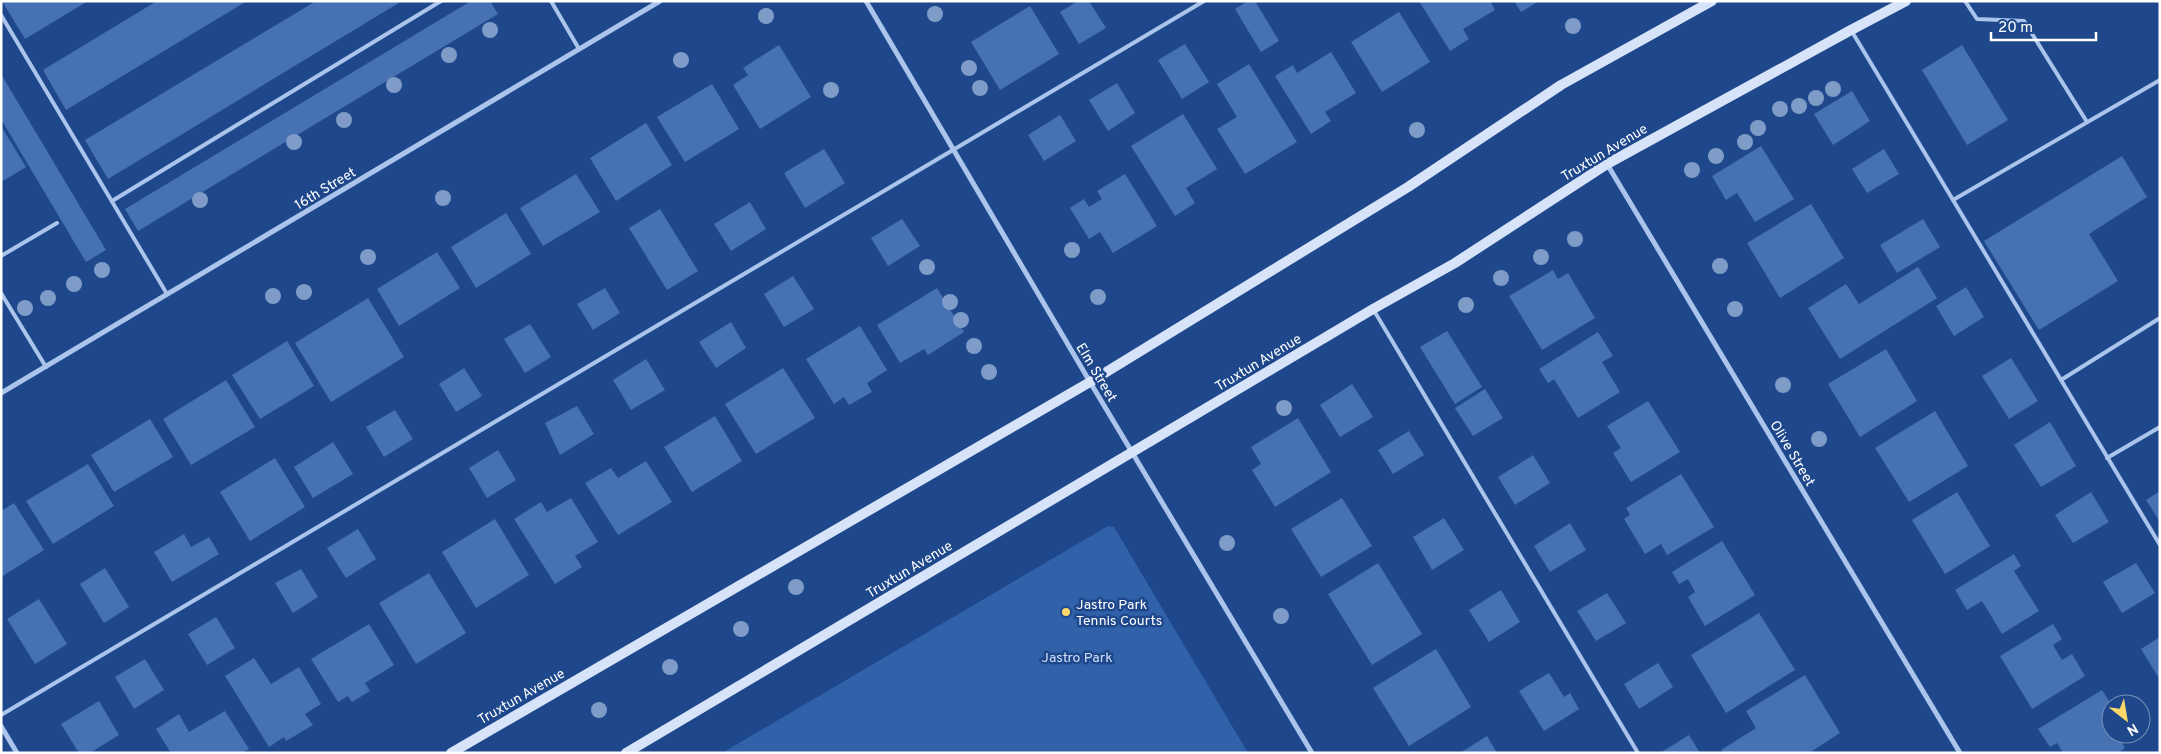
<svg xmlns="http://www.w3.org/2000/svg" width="2161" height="754" font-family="Overpass,sans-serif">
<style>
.green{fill:#3161a9}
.building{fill:#4671b3}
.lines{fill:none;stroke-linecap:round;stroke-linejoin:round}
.service{stroke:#aac4ec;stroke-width:4}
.minor{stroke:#aac4ec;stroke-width:5}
.secondary{stroke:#d6e3f9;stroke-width:10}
.tree{fill:#7f9cc8}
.poi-dot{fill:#fbd869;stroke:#1e488b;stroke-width:2}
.labels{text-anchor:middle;stroke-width:5;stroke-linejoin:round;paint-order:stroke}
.street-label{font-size:14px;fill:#fff;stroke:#1e488b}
.poi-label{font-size:14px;fill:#fff;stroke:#1e488b;text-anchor:start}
.park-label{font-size:14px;fill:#cfe0f9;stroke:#1e488b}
</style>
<rect width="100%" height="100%" fill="#1e488b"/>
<path class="green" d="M 1108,526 L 1114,527 L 1248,753 L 722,753 Z"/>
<g class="building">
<path d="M 2,1 L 88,1 L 25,39 Z"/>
<path d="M 157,1 L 247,1 L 66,110 L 43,70 Z"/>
<path d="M 316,1 L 402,1 L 108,179 L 85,140 Z"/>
<path d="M 471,1 L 490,1 L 498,14 L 138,231 L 125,209 Z"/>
<path d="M 1078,1 L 1089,1 L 1106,28 L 1079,44 L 1060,12 Z"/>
<path d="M 1248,1 L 1255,1 L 1279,41 L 1261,52 L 1235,9 Z"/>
<path d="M 1419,1 L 1490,1 L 1495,10 L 1463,29 L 1469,39 L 1450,51 Z"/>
<path d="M 1514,1 L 1539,1 L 1521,12 Z"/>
<path d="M 1030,6 L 1059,54 L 1000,90 L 971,42 Z"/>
<path d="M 1399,12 L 1430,62 L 1382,92 L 1351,42 Z"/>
<path d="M 1185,44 L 1209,82 L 1182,99 L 1158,60 Z"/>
<path d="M 779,45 L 811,97 L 760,129 L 733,85 L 748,75 L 743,68 Z"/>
<path d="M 1962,45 L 2008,120 L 1967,145 L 1922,70 Z"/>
<path d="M 1331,52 L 1356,93 L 1325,112 L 1331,121 L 1311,134 L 1275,76 L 1293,65 L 1297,73 Z"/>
<path d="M 1249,64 L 1297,142 L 1245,174 L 1217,129 L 1237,117 L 1217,84 Z"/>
<path d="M 1,74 L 106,250 L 86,262 L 1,119 Z"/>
<path d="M 1117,83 L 1135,113 L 1108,131 L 1089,100 Z"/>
<path d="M 712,84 L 739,129 L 685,162 L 657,117 Z"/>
<path d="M 1852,91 L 1870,121 L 1833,145 L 1814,114 Z"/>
<path d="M 1183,114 L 1217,169 L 1186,188 L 1195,203 L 1175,216 L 1131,146 Z"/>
<path d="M 1060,115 L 1076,141 L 1044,161 L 1028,135 Z"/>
<path d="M 646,123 L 672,165 L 616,201 L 590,158 Z"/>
<path d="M 1,126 L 26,167 L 1,182 Z"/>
<path d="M 1761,146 L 1794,199 L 1755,222 L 1737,193 L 1726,200 L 1712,176 Z"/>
<path d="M 824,149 L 845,183 L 805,208 L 784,173 Z"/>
<path d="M 1884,149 L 1899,174 L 1867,193 L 1852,169 Z"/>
<path d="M 2122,156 L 2147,197 L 2089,234 L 2118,281 L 2039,330 L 1984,241 Z"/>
<path d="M 576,174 L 600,212 L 543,246 L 520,208 Z"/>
<path d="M 1125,174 L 1157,226 L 1113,253 L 1100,232 L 1089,239 L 1070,208 L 1084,199 L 1089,207 L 1102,199 L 1097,191 Z"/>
<path d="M 750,202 L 766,229 L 731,251 L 714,224 Z"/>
<path d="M 1811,204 L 1844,258 L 1780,298 L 1747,243 Z"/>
<path d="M 660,209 L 698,271 L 667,290 L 629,228 Z"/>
<path d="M 506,213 L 531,254 L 476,288 L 451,247 Z"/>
<path d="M 902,219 L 920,246 L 888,266 L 871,238 Z"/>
<path d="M 1923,219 L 1940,247 L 1897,273 L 1880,245 Z"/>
<path d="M 437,252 L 460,288 L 399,326 L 377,289 Z"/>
<path d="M 1918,267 L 1937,298 L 1840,359 L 1808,308 L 1846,284 L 1859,304 Z"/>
<path d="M 1553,270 L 1558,279 L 1568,273 L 1595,318 L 1542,350 L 1509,296 Z"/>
<path d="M 793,276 L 814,309 L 784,327 L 764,294 Z"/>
<path d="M 1966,287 L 1984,317 L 1954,336 L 1936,306 Z"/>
<path d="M 605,288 L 620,313 L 593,330 L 577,304 Z"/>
<path d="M 937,288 L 964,332 L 928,355 L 924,349 L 900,363 L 877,325 Z"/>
<path d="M 368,298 L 404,357 L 331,402 L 295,343 Z"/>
<path d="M 731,322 L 746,348 L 716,368 L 699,342 Z"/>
<path d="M 530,324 L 551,357 L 525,373 L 504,339 Z"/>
<path d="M 860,326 L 887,370 L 867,383 L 872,392 L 849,405 L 844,397 L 834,404 L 806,359 Z"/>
<path d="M 1447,331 L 1482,387 L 1455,404 L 1420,347 Z"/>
<path d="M 1598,332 L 1613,356 L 1602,362 L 1620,392 L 1578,418 L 1554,379 L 1548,383 L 1539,369 Z"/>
<path d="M 287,341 L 314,386 L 260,419 L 232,375 Z"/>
<path d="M 1886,349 L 1917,401 L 1860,437 L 1828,384 Z"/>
<path d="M 2011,358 L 2038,401 L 2009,419 L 1982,376 Z"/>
<path d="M 646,359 L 665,390 L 631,410 L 613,380 Z"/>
<path d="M 464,368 L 482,396 L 456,412 L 439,384 Z"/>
<path d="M 783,368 L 815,418 L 756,454 L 725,404 Z"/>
<path d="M 226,380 L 255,427 L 191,465 L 163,419 Z"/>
<path d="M 1352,384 L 1373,417 L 1340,437 L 1320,405 Z"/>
<path d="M 1485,389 L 1503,418 L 1473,436 L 1455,408 Z"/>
<path d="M 1648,401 L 1680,452 L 1631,482 L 1613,453 L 1621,448 L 1607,426 Z"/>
<path d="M 577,406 L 594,434 L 560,455 L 545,423 Z"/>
<path d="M 395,410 L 413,439 L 384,457 L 366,427 Z"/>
<path d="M 1935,411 L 1968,466 L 1909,502 L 1875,448 Z"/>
<path d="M 715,416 L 742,461 L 692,492 L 664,447 Z"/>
<path d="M 1298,418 L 1331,472 L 1275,507 L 1252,470 L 1261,464 L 1251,447 Z"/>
<path d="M 150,419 L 173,457 L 114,492 L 91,455 Z"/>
<path d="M 2050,422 L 2076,466 L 2041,487 L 2014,445 Z"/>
<path d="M 1409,431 L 1424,455 L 1393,474 L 1378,450 Z"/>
<path d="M 333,442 L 353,474 L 313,498 L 294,467 Z"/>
<path d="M 498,450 L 516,480 L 487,498 L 469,468 Z"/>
<path d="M 1533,455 L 1550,483 L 1515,505 L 1498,477 Z"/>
<path d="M 275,458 L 305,507 L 250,541 L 220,492 Z"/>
<path d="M 646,461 L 672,502 L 618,535 L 585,483 L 611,468 L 618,478 Z"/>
<path d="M 88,464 L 114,506 L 53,544 L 26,501 Z"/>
<path d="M 1681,474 L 1714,527 L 1667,555 L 1661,544 L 1645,554 L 1624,519 L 1630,515 L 1626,508 Z"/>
<path d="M 2160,491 L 2160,522 L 2146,500 Z"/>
<path d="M 1957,492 L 1990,546 L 1945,574 L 1912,520 Z"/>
<path d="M 2091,492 L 2109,522 L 2073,543 L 2055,515 Z"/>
<path d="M 571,498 L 598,542 L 575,556 L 582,567 L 555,584 L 514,519 L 541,502 L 547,512 Z"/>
<path d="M 1342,498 L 1372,546 L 1321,577 L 1291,529 Z"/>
<path d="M 14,503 L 44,550 L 1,577 L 1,511 Z"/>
<path d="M 1444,518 L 1464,550 L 1432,570 L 1413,537 Z"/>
<path d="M 495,519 L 529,575 L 476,608 L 442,552 Z"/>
<path d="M 1570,523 L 1586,550 L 1550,572 L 1534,546 Z"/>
<path d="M 358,529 L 376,559 L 346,578 L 327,548 Z"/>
<path d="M 184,534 L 191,547 L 209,537 L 219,554 L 172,582 L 154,552 Z"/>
<path d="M 1722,541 L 1755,595 L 1705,626 L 1688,597 L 1695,592 L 1688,579 L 1679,584 L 1672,572 Z"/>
<path d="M 2014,554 L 2021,566 L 2014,571 L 2039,611 L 2002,634 L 1982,601 L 1967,610 L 1955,590 Z"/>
<path d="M 1378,563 L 1422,634 L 1372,665 L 1328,594 Z"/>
<path d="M 2136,563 L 2155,593 L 2122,613 L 2103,582 Z"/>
<path d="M 105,568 L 129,607 L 104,623 L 80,584 Z"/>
<path d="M 301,569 L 318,597 L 293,613 L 275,583 Z"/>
<path d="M 429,573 L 466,633 L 416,664 L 379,603 Z"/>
<path d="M 1501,590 L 1520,622 L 1489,642 L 1469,610 Z"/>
<path d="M 1607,593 L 1626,623 L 1596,641 L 1577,611 Z"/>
<path d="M 39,599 L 67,644 L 35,664 L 7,619 Z"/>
<path d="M 1759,613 L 1795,670 L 1726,713 L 1691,655 Z"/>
<path d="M 216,617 L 235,648 L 207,665 L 188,634 Z"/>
<path d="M 369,624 L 394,665 L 365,683 L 370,691 L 352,702 L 348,696 L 338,702 L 311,659 Z"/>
<path d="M 2053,624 L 2062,639 L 2053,645 L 2062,660 L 2072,654 L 2085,676 L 2032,709 L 2000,656 Z"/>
<path d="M 2160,637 L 2160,680 L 2141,649 Z"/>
<path d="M 1436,649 L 1471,707 L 1409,746 L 1373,688 Z"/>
<path d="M 254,658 L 271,684 L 299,667 L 321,704 L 305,714 L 313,725 L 286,741 L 284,737 L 269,747 L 225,676 Z"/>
<path d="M 145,659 L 164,690 L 134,709 L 115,677 Z"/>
<path d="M 1658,663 L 1673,687 L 1639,709 L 1624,684 Z"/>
<path d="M 1549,673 L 1564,697 L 1570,693 L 1579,709 L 1544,731 L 1519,691 Z"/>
<path d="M 1805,675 L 1840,733 L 1809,753 L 1723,753 L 1721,750 L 1756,728 L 1746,711 Z"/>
<path d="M 2102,690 L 2111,704 L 2111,714 L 2106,717 L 2111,725 L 2111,734 L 2117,734 L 2125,748 L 2118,753 L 2063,753 L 2057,743 L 2050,747 L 2038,729 Z"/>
<path d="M 99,701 L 119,735 L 90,753 L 79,753 L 61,724 Z"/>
<path d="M 225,711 L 249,749 L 242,753 L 171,753 L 156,729 L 179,714 L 189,732 Z"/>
<path d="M 1689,735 L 1700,753 L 1660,753 Z"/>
<path d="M 1487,736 L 1497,753 L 1460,753 Z"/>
</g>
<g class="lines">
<g class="service">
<path d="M 551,1 L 579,49"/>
<path d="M 1965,1 L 1977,19 L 2024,21 L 2087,122"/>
<path d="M 1,15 L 167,294"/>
<path d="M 1851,30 L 2160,545"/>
<path d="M 1953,200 L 2160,80"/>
<path d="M 112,201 L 441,1"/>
<path d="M 1,256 L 57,223"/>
<path d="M 1,293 L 46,367"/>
<path d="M 1373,309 L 1638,753"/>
<path d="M 2061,380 L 2160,318"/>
<path d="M 2107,458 L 2160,427"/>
<path d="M 1,715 L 1204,1"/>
</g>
<g class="minor">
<path d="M 866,1 L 1090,382 L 1312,753"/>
<path d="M 1607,164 L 1960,753"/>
<path d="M 1,393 L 660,1"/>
<path d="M 1,726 L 17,753"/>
</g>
<g class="secondary">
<path d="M 451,753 L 1090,382 L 1408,187 L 1561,85 L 1712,1"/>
<path d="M 626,753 L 1373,309 L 1455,263 L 1607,164 L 1851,30 L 1906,1"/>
</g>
</g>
<g class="tree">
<circle cx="935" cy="14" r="8"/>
<circle cx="766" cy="16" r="8"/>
<circle cx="1573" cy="26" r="8"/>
<circle cx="490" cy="30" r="8"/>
<circle cx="449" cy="55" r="8"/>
<circle cx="681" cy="60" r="8"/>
<circle cx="969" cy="68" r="8"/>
<circle cx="394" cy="85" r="8"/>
<circle cx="980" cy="88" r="8"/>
<circle cx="1833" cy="89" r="8"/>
<circle cx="831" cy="90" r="8"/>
<circle cx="1816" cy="98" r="8"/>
<circle cx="1799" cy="106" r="8"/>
<circle cx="1780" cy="109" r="8"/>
<circle cx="344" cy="120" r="8"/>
<circle cx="1758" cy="128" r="8"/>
<circle cx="1417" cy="130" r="8"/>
<circle cx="294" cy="142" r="8"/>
<circle cx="1745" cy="142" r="8"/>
<circle cx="1716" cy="156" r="8"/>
<circle cx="1692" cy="170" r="8"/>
<circle cx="443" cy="198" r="8"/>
<circle cx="200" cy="200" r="8"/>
<circle cx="1575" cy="239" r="8"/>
<circle cx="1072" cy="250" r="8"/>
<circle cx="368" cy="257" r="8"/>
<circle cx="1541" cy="257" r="8"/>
<circle cx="1720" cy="266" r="8"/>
<circle cx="927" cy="267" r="8"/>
<circle cx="102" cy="270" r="8"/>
<circle cx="1501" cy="278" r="8"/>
<circle cx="74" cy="284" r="8"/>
<circle cx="304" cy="292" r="8"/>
<circle cx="273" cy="296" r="8"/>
<circle cx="1098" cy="297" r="8"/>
<circle cx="48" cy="298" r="8"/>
<circle cx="950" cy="302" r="8"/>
<circle cx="1466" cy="305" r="8"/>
<circle cx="25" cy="308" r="8"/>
<circle cx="1735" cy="309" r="8"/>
<circle cx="961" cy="320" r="8"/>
<circle cx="974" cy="346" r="8"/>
<circle cx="989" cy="372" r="8"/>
<circle cx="1783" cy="385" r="8"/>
<circle cx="1284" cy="408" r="8"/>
<circle cx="1819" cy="439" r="8"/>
<circle cx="1227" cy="543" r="8"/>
<circle cx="796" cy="587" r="8"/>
<circle cx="1281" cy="616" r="8"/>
<circle cx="741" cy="629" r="8"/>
<circle cx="670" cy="667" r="8"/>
<circle cx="599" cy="710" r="8"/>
</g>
<circle class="poi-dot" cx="1066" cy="612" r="5"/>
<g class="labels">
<g class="street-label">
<text transform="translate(1604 152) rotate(-31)" y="5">Truxtun Avenue</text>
<text transform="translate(325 188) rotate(-31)" y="5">16th Street</text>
<text transform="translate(1258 362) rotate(-31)" y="5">Truxtun Avenue</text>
<text transform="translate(1097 372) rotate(59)" y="5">Elm Street</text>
<text transform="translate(1793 453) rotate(59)" y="5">Olive Street</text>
<text transform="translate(909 569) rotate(-31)" y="5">Truxtun Avenue</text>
<text transform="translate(521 696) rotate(-30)" y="5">Truxtun Avenue</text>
</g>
<g class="poi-label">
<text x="1076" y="609">Jastro Park<tspan x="1076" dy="16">Tennis Courts</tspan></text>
</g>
<g class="park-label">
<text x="1077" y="662">Jastro Park</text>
</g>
</g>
<rect width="2161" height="754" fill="none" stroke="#ffffff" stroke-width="5"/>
<g transform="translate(2126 719) rotate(149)"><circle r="24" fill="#1e488b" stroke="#7891b9"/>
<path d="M0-4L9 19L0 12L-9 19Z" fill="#fbd869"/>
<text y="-8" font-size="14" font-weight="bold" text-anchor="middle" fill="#ffffff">N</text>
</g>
<path d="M1991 32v8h105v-8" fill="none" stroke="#ffffff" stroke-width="2.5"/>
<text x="1998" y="32" font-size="15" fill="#ffffff" stroke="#1e488b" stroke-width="4" paint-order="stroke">20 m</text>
</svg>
